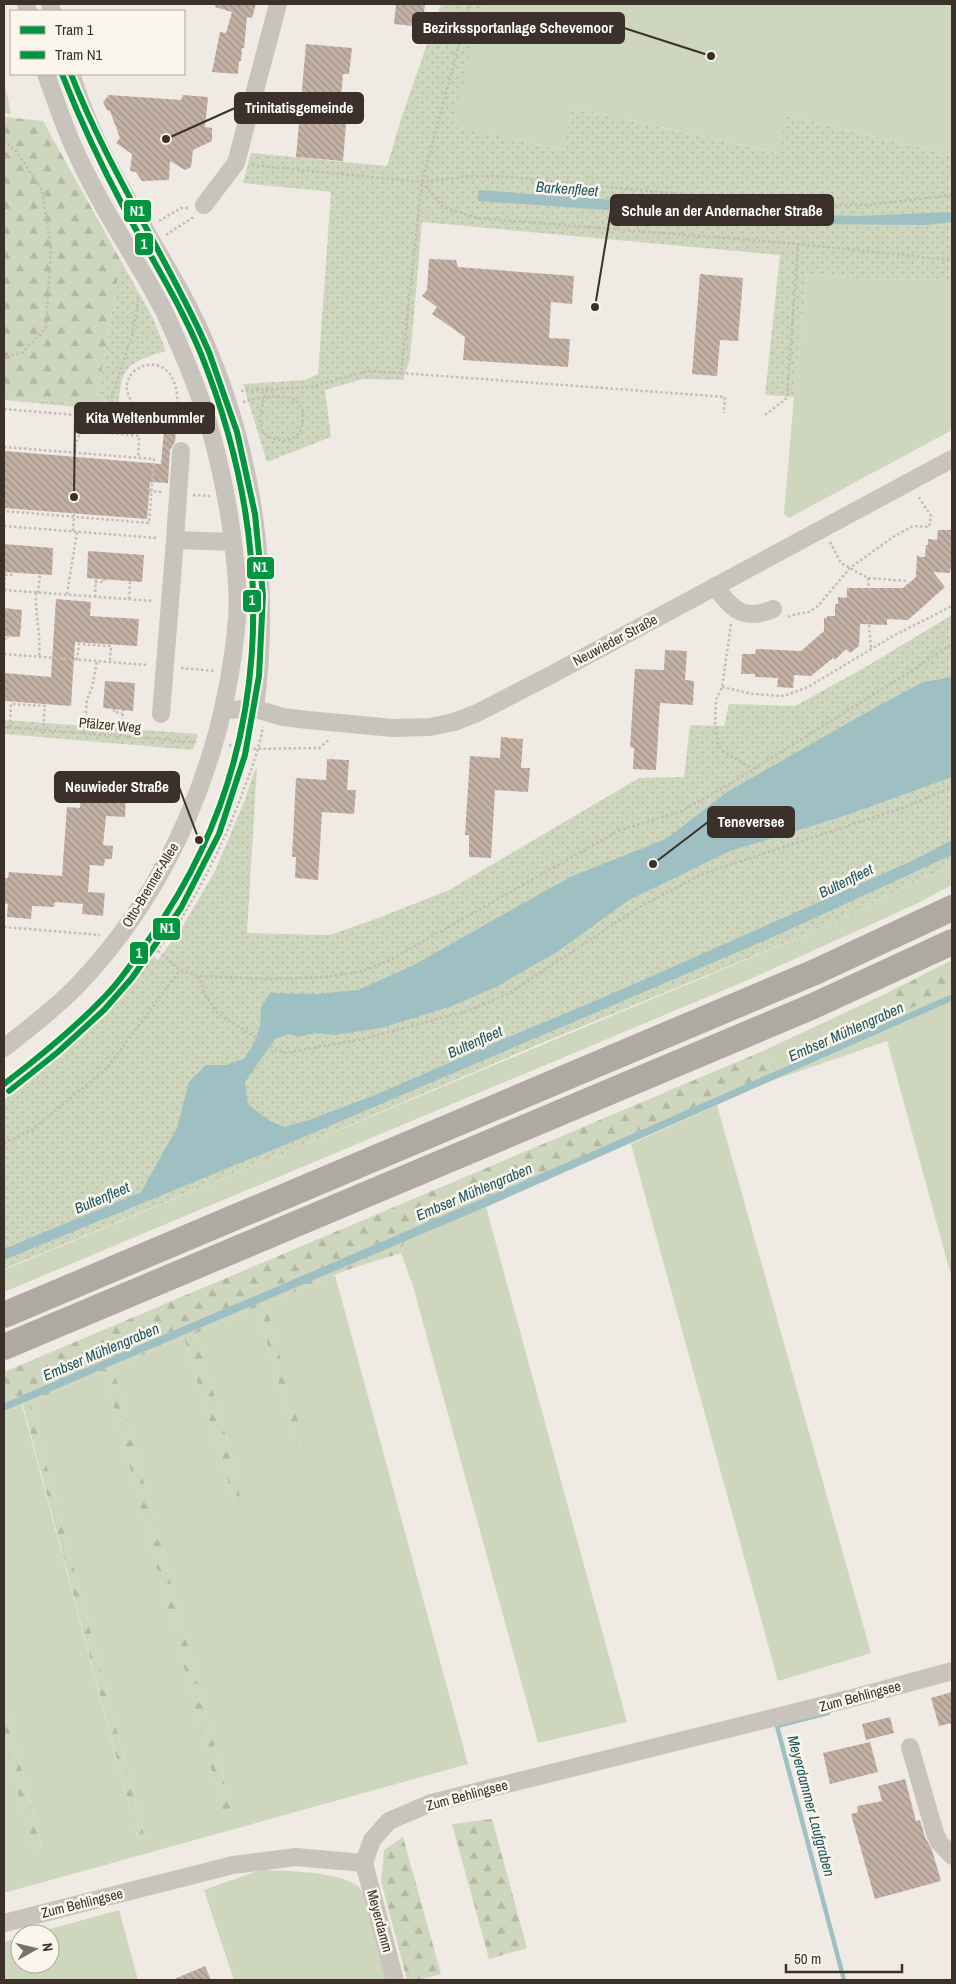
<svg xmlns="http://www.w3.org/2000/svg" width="956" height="1984" font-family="'Archivo Narrow',sans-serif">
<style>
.grass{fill:#cfd6be}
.forest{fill:url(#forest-firs)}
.park{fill:url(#park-dots)}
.water{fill:#9ec0c2}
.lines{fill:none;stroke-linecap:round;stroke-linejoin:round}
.stream{stroke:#9ec0c2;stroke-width:4.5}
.building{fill:url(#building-back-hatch)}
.path{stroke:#c2bcb5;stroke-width:2.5;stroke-dasharray:2.5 2.5;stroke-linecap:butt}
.minor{stroke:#c9c3bd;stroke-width:18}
.highway{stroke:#aeaaa3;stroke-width:26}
.tram-1-casing{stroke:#fbf6ec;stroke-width:10}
.tram-2-casing{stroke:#fbf6ec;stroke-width:10}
.tram-1{stroke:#009640;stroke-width:6}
.tram-2{stroke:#009640;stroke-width:6}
.labels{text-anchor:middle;stroke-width:5;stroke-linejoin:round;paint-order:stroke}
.street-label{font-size:14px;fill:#3b302a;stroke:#fbf6ec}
.water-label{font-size:15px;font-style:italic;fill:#1c565f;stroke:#fbf6ec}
.leader{fill:none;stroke:#3b302a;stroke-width:2}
.callout-dot{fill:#3b302a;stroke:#fbf6ec;stroke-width:2}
.callout{fill:#3b302a;stroke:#3b302a;stroke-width:2}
.callout-label{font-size:15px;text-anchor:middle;font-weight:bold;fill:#fff}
.line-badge{stroke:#fbf6ec;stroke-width:2}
.badge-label{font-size:14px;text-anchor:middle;font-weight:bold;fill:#fff}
</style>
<defs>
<pattern id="forest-firs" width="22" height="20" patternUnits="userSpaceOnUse" patternTransform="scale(1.25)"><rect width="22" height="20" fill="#cfd6be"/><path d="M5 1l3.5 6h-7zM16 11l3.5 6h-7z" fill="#b3b8a3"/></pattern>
<pattern id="park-dots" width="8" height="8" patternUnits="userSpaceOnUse" patternTransform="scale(1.25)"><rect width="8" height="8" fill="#cfd6be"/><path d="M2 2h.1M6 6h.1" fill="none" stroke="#b3b8a3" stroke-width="1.8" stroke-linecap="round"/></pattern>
<pattern id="building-back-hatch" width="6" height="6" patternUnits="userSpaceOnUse" patternTransform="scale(1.25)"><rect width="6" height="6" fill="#c4b1a5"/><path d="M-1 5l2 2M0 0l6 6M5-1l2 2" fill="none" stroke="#a09087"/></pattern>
</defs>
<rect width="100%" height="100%" fill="#efebe4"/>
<g class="grass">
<path d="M 484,4 L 952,4 L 952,155 L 788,116 L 778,153 L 573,108 L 563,150 L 451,126 Z"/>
<path d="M 4,80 L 11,114 L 4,113 Z"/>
<path d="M 807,274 L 850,278 L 952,279 L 952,430 L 789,518 L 784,514 L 794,397 Z"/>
<path d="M 952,864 L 952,885 L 916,904 L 748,980 L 4,1292 L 4,1270 L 822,928 Z"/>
<path d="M 952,990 L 952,994 L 772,1073 L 765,1050 L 887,993 L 900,1013 Z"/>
<path d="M 952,1001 L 952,1279 L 887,1041 L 774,1080 Z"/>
<path d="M 717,1105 L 871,1653 L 778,1681 L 631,1144 Z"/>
<path d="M 486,1207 L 627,1722 L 538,1743 L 413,1286 L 401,1253 L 405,1241 Z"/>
<path d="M 335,1275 L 468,1764 L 4,1893 L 4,1739 L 33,1850 L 42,1848 L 4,1702 L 4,1413 L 22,1405 L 138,1839 L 145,1838 L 30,1402 L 104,1371 L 223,1811 L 232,1810 L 113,1367 L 184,1338 L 234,1502 L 237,1474 L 196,1333 L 257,1307 L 296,1443 L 302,1440 L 266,1304 Z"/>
<path d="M 260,1870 C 286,1871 332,1871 355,1884 C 372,1894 384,1960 389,1980 L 234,1980 L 204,1890 Z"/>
<path d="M 119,1910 L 138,1980 L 4,1980 L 4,1942 L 20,1937 L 20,1964 L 50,1964 L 50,1934 L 32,1934 Z"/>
</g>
<g class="forest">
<path d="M 4,117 L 43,121 L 121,261 L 96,405 L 4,397 Z"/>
<path d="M 952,960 L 952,990 L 900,1013 L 887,993 Z"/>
<path d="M 765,1050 L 772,1073 L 561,1165 L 4,1403 L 4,1372 Z"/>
<path d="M 405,1241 L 401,1253 L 344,1271 L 266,1304 L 303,1440 L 296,1443 L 257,1307 L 196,1333 L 237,1474 L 240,1499 L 234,1502 L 184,1338 L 113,1367 L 232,1810 L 223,1812 L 104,1371 L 30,1402 L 145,1838 L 138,1839 L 23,1405 L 4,1413 L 4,1411 Z"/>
<path d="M 4,1702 L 42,1849 L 33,1850 L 4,1739 Z"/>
<path d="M 492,1819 L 527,1948 L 489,1959 L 452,1824 Z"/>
<path d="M 403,1837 L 441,1974 L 423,1979 L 423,1980 L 407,1980 L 381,1881 L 384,1850 Z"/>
</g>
<g class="park">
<path d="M 441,4 L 484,4 L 452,126 L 562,150 L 573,108 L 777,153 L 787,116 L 952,155 L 952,279 L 850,278 L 807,274 L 794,397 L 765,395 L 780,255 L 422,222 L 410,359 L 403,380 L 363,379 L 325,390 L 331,437 L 267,462 L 243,384 L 305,380 L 318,374 L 331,192 L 243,183 L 251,153 L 387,166 L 402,116 Z"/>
<path d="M 121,261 L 153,318 L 166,351 C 123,364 122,367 118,411 L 4,400 L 4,397 L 96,405 Z"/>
<path d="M 952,615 L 952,864 L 822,928 L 549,1040 L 277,1156 L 4,1269 L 4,1100 C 63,1058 108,1012 154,956 L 158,960 L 181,929 L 215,871 L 244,802 L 254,772 L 257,767 L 247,933 L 330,935 L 378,918 L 449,890 L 639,778 L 684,777 L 690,725 L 724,726 L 729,704 L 795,706 L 864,668 Z"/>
<path d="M 4,720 L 198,734 L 193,750 L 4,734 Z"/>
</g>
<g class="water">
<path d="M 479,190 L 814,215 L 859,216 L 952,212 L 952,222 L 926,225 L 805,224 L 478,201 Z"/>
<path d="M 952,677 L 952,777 L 844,816 L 730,851 L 629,900 L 557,952 L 496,987 L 452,1006 L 381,1028 L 334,1035 L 315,1033 L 299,1037 L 289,1034 L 275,1039 L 245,1082 L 247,1100 L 250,1106 L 270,1121 L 284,1127 L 312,1119 L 380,1093 L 499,1041 L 609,995 L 914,860 L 952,840 L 952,855 L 773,937 L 294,1141 L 4,1260 L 4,1249 L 141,1192 L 177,1128 L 189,1082 L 206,1065 L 226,1065 L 244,1059 L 254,1043 L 260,1027 L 261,1007 L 270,993 L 316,994 L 358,990 L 414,965 L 570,877 L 666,839 L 727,792 L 878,706 L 923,682 Z"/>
<path d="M 952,994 L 952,1001 L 486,1207 L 4,1411 L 4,1403 L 561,1165 Z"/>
</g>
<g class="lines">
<path class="stream" d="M 828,1713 L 777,1726 L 844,1980"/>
</g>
<g class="building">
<path d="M 216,4 L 256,4 L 252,18 L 247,17 L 244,48 L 242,48 L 241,61 L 239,61 L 238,74 L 212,72 L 220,32 L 226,33 L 232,12 L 215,7 Z"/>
<path d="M 396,4 L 425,4 L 422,27 L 394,24 Z"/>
<path d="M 306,44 L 352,48 L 349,74 L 343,74 L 339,123 L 346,124 L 343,161 L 296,157 Z"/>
<path d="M 109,95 L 181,100 L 183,95 L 208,97 L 205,127 L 212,128 L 212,141 L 193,150 L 191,167 L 185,170 L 170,161 L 169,180 L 142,181 L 136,172 L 130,171 L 132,154 L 116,143 L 120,138 L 110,111 L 107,110 L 103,102 Z"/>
<path d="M 429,259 L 456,260 L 458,267 L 574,276 L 572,304 L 551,302 L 549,338 L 570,339 L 568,367 L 463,360 L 465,337 L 432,314 L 437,307 L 422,296 L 427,290 Z"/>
<path d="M 700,274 L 743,278 L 738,341 L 720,340 L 717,376 L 692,374 Z"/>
<path d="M 164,430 L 176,431 L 175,442 L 170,450 L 168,483 L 150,482 L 147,519 L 4,508 L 5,451 L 161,464 Z"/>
<path d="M 938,530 L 952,530 L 952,561 L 950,573 L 933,572 L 945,587 L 908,620 L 887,619 L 887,625 L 860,624 L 859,646 L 850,653 L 846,649 L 835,660 L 833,658 L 811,676 L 794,675 L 793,688 L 777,687 L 778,678 L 755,677 L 755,674 L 741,674 L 742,654 L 755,654 L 756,649 L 801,651 L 824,631 L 824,618 L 827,618 L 827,616 L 835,616 L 835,604 L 838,604 L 838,597 L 847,598 L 847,588 L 903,588 L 916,577 L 917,554 L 919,557 L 925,557 L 926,545 L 928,545 L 928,539 L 937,540 Z"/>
<path d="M 4,544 L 53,548 L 52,575 L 4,572 Z"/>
<path d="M 88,551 L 144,555 L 142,582 L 87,578 Z"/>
<path d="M 56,599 L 91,602 L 90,616 L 139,619 L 137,646 L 75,642 L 71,706 L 4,701 L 4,673 L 51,677 Z"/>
<path d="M 4,608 L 22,610 L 20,637 L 4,636 Z"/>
<path d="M 665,650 L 687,651 L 685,680 L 694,681 L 693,705 L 660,703 L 656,770 L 633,769 L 634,748 L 630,747 L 635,669 L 664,670 Z"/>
<path d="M 105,681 L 135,683 L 133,711 L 103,708 Z"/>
<path d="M 501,737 L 523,739 L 521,768 L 530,768 L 528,792 L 495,790 L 491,858 L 469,857 L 469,835 L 465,835 L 470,756 L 500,758 Z"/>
<path d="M 327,759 L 349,760 L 347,790 L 356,790 L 354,814 L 322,812 L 318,880 L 295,878 L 296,857 L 292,857 L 296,778 L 326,780 Z"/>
<path d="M 81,788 L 105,789 L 105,793 L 126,795 L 125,817 L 106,816 L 103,845 L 113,846 L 112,859 L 105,859 L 104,866 L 90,865 L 88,892 L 105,893 L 103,916 L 82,914 L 83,904 L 55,902 L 54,907 L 32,906 L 31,919 L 7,917 L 8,904 L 4,903 L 4,878 L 8,878 L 9,872 L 62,876 L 67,807 L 80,808 Z"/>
<path d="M 952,1692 L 952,1723 L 939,1726 L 931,1698 Z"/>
<path d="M 890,1717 L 894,1733 L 866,1740 L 862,1724 Z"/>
<path d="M 870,1742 L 878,1772 L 830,1784 L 823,1753 Z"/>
<path d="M 905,1779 L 916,1821 L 920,1820 L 925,1837 L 932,1850 L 941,1881 L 875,1899 L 851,1814 L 858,1812 L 857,1806 L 882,1801 L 878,1786 Z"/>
<path d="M 205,1966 L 211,1980 L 172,1980 Z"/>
</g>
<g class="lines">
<g class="path">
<path d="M 4,140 L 16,151 L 42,190 L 51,250 L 46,328 L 22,353 L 4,357"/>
<path d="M 252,165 L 422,182 L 469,176 L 497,176 L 657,192 L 825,205 L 869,205 L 952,195"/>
<path d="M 422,182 L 443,207 L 477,218 L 798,244 L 952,260"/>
<path d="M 159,221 L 181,208 L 188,208"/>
<path d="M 166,235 L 195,216"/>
<path d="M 401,373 L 725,397 L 724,413"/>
<path d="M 241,391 L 311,387 L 367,371 L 401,373 L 422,182 L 470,4"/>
<path d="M 243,402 C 260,397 304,387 303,417 C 303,424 302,430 297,435 C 292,440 286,441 279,440 C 251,436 261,409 267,390"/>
<path d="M 4,409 L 193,425"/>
<path d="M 765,415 L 787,398 L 798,244"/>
<path d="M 110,418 L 112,397 L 132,335 L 139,298"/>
<path d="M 177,424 C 177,412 179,397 175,385 C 164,346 112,370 131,400 C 134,405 136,408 142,410 C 156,415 174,412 188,411"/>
<path d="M 4,447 L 154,459 L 149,523 L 4,511"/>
<path d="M 75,452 C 76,440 78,431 92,431 L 139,436 L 138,458"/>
<path d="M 149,491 L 163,492"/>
<path d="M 193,495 L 210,496"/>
<path d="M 4,526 L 158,538"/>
<path d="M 73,531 L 74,514"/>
<path d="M 830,542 L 841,563 L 868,578 L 907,581"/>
<path d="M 5,575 L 13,575 L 13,572"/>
<path d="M 868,578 L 869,591"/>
<path d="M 95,582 L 104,582 L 104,579"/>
<path d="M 4,590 L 154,601"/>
<path d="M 4,590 L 5,572"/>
<path d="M 36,593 C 35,614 41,635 39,657"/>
<path d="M 38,593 L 40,574"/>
<path d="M 67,594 L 77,532"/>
<path d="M 95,597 L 96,579"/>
<path d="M 129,599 L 130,581"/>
<path d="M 868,615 L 871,648"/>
<path d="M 788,617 L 796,614 L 809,612 L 818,606 L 850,568 L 893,537 L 913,526 L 929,527 L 931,516 L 918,496"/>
<path d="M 731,624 L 722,687 L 716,700 L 715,724 L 718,745 L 724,752 L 753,769"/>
<path d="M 4,639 L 8,639 L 8,637"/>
<path d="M 4,654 L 148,665"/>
<path d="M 77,660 L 79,644 L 111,646 L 110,662"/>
<path d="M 181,668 L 215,671"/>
<path d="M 722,687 L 753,694 L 784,696 L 808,687 L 893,636 L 952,606"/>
<path d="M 114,709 L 114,712 L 122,713"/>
<path d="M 837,726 L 843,740"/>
<path d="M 4,727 L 196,742"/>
<path d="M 10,727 L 11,704 L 45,706 L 43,730"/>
<path d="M 84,733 L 87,699 L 92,688 L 97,661"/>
<path d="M 121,736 L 123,710"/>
<path d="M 229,745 L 245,749 L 319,748 L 330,739"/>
<path d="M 241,765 L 245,749"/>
<path d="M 205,857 L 213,861"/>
<path d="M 4,927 L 100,935"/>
<path d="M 158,951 L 180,970 L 198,976 L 273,979 L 324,977 L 360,972 L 388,961 L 620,830 L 682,811 L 736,780 L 908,673 L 952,644"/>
<path d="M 198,976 L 206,996 L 218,1014 L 274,1049 L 284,1053 L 363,1039 L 467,1011 L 508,994 L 638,908 L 702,874 L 905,807 L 952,787"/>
<path d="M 4,1095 C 60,1056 101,1016 145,964 C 156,951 167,939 177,925 C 201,888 221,848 237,807 C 247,781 258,754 263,727"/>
<path d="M 4,1143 L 32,1130 L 107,1068 L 180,970"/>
</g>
<g class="minor">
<path d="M 26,4 L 28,11"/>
<path d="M 50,4 L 52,11"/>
<path d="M 71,74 C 81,105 93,135 108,164 C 133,212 163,258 188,306 C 251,431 273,571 255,709"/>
<path d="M 204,205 L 236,163 L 278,4"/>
<path d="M 175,540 L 181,451"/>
<path d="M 715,586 C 731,609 744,622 773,609"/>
<path d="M 223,710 L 255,709 L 283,717 L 308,720 L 393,728 L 430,727 L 454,722 L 477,713 L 549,676 L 952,459"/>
<path d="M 161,714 L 175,540 L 233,542"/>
<path d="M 4,1048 C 28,1029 53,1010 75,988 C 171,889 225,756 237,619 C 239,589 235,557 231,527 C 223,474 211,423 191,374 C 183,353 174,333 165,313 C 141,266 110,222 87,175 C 70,143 58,108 46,74"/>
<path d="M 910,1747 L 935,1833 L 939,1842 L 952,1856"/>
<path d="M 364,1863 L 372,1840 L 389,1821 L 431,1803 L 864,1695 L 952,1671"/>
<path d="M 364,1863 L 395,1980"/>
<path d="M 4,1923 L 233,1865 L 296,1857 L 364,1863"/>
</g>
<g class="highway">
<path d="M 4,1315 L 815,972 L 952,908"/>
<path d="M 4,1347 L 811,1007 L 952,942"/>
</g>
<defs>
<path id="tram-1" d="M 4,1084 C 42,1055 79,1025 111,990 C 126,973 138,954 152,935 C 275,760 279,549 201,354 C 180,303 150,256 124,208 C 101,165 80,120 62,74"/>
<path id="tram-2" d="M 9,1091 L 58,1052 L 104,1010 L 132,978 L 181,908 L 219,834 L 245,755 L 259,676 L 263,595 L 255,514 L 237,432 L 209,352 L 200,332 C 159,245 106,164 71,74"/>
</defs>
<use href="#tram-1" class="tram-1-casing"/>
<use href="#tram-2" class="tram-2-casing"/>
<use href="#tram-1" class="tram-1"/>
<use href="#tram-2" class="tram-2"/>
</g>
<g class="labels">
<g class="street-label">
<text transform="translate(615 640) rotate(-28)" y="5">Neuwieder Straße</text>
<text transform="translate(110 725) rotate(5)" y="5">Pfälzer Weg</text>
<text transform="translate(150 885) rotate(-59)" y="5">Otto-Brenner-Allee</text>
<text transform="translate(860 1696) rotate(-15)" y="5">Zum Behlingsee</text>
<text transform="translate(467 1795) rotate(-15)" y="5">Zum Behlingsee</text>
<text transform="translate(82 1903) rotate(-14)" y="5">Zum Behlingsee</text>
<text transform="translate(380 1921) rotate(75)" y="5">Meyerdamm</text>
</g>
<g class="water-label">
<text transform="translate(567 189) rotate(4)" y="5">Barkenfleet</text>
<text transform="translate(846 881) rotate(-26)" y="5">Bultenfleet</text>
<text transform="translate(846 1032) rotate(-24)" y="5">Embser Mühlengraben</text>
<text transform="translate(475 1042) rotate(-24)" y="5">Bultenfleet</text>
<text transform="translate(474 1192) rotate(-23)" y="5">Embser Mühlengraben</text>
<text transform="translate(102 1198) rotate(-23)" y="5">Bultenfleet</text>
<text transform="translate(101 1352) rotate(-23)" y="5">Embser Mühlengraben</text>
<text transform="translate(811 1806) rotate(75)" y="5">Meyerdammer Laufgraben</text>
</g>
</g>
<path class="leader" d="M711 56L624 28M166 139L235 108M595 307L611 210M74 497L75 418M199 840L179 787M653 864L708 822"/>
<g class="callout-dot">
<circle cx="711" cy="56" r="5"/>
<circle cx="166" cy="139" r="5"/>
<circle cx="595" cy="307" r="5"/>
<circle cx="74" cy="497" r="5"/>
<circle cx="199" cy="840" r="5"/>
<circle cx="653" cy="864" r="5"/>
</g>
<g class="callout">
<rect x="413" y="13" width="211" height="30" rx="5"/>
<rect x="235" y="93" width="128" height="30" rx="5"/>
<rect x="611" y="195" width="222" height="30" rx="5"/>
<rect x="75" y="403" width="139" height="30" rx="5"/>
<rect x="55" y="772" width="124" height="30" rx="5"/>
<rect x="708" y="807" width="86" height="30" rx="5"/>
</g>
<g class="callout-label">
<text x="518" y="33">Bezirkssportanlage Schevemoor</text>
<text x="299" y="113">Trinitatisgemeinde</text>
<text x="722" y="216">Schule an der Andernacher Straße</text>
<text x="145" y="423">Kita Weltenbummler</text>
<text x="117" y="792">Neuwieder Straße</text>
<text x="751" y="827">Teneversee</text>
</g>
<g class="line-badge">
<rect x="123" y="199" width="29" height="24" rx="5" fill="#009640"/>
<rect x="134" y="232" width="20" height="24" rx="5" fill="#009640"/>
<rect x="246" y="556" width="29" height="24" rx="5" fill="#009640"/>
<rect x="242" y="589" width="20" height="24" rx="5" fill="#009640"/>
<rect x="152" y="917" width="29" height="24" rx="5" fill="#009640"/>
<rect x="129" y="941" width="20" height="24" rx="5" fill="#009640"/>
</g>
<g class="badge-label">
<text x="137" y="216">N1</text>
<text x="144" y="249">1</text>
<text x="260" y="572">N1</text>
<text x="252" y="605">1</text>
<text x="167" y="933">N1</text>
<text x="139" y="958">1</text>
</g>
<rect width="956" height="1984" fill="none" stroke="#3b302a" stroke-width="10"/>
<rect x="10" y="10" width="175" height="65" fill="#fbf6ec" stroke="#aea79e"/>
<rect x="20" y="26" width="25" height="8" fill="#009640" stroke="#aea79e"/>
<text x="55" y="35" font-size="15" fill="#3b302a">Tram 1</text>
<rect x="20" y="51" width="25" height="8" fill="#009640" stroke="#aea79e"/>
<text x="55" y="60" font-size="15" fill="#3b302a">Tram N1</text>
<g transform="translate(35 1949) rotate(82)"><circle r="24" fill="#fbf6ec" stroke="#aea79e"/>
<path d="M0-4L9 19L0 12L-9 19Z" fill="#7a716b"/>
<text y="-8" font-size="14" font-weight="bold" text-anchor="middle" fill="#3b302a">N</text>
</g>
<path d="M786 1964v8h116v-8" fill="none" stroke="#3b302a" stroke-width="2.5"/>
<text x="794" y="1964" font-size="15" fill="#3b302a" stroke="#fbf6ec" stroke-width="4" paint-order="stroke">50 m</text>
</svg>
